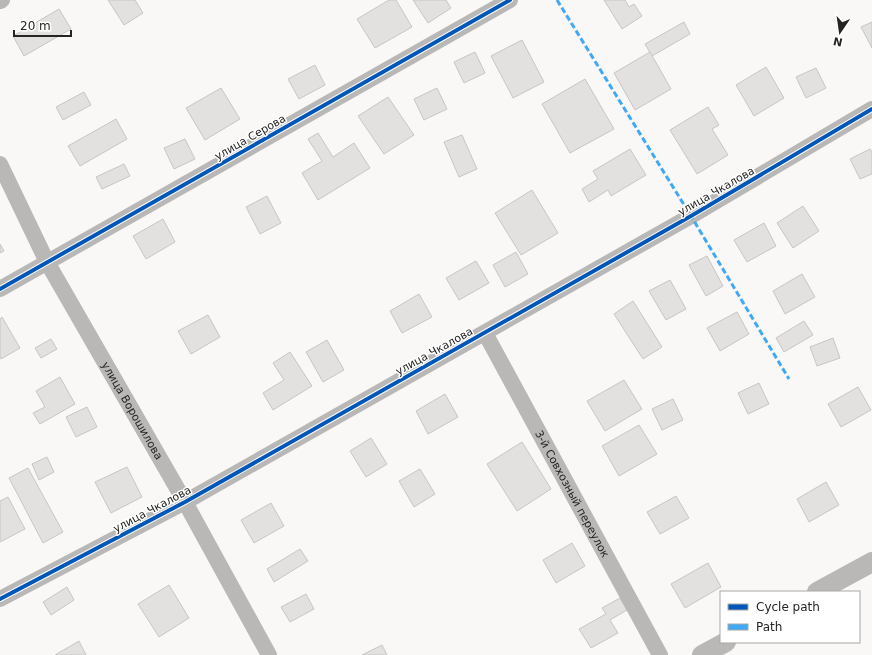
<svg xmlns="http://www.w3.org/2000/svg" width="872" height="655" font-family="'DejaVu Sans',sans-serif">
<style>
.building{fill:#e2e1df;stroke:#c7c6c4}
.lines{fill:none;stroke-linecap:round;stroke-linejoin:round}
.minor{stroke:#b9b8b7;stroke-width:16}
.tertiary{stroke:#b9b8b7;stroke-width:20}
.quiet{stroke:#3fa9f5;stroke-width:3;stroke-dasharray:6 3;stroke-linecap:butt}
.cycleway-casing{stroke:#fff;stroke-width:6}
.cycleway{stroke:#0057b8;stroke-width:4}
.labels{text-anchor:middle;stroke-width:3;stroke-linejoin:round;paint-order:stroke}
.street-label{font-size:11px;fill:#252422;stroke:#fff}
</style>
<rect width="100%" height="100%" fill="#faf8f6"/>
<g class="building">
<path d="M 108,0 L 135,0 L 143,13 L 124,25 Z"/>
<path d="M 389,0 L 396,0 L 412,27 L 375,48 L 357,19 Z"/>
<path d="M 413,0 L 446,0 L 451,8 L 428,23 Z"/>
<path d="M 604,0 L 625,0 L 629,7 L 634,4 L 642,16 L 622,29 Z"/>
<path d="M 59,9 L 71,29 L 24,56 L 13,36 Z"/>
<path d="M 684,22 L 690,34 L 652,56 L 645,44 Z"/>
<path d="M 872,22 L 872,48 L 861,27 Z"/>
<path d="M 522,40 L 544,82 L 513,98 L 491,56 Z"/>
<path d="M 475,52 L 485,73 L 464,83 L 454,62 Z"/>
<path d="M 650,52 L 671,89 L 635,110 L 614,73 Z"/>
<path d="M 315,65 L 325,85 L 299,99 L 288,79 Z"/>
<path d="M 766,67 L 784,98 L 754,116 L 736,85 Z"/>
<path d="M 816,68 L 826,88 L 806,98 L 796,77 Z"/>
<path d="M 585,79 L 614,129 L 570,153 L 542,104 Z"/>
<path d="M 221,88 L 240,119 L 205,140 L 186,108 Z"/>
<path d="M 437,88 L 447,109 L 424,120 L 414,99 Z"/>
<path d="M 84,92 L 91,105 L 63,120 L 56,107 Z"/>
<path d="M 388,97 L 414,135 L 384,154 L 358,116 Z"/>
<path d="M 708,107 L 719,125 L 712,129 L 728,155 L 697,174 L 670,130 Z"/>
<path d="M 116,119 L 127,139 L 80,166 L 68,146 Z"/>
<path d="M 318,133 L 333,157 L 354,143 L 370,168 L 318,200 L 302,173 L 322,161 L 308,139 Z"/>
<path d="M 462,135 L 477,169 L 459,177 L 444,142 Z"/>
<path d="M 185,139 L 195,159 L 174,169 L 164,148 Z"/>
<path d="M 630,149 L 646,175 L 611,196 L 608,190 L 589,202 L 582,189 L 598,179 L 593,171 Z"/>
<path d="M 870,149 L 872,152 L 872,174 L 860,179 L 850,159 Z"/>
<path d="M 124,164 L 130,176 L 102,189 L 96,177 Z"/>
<path d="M 532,190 L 558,233 L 521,255 L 495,213 Z"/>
<path d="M 267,196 L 281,223 L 260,234 L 246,207 Z"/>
<path d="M 803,206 L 819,231 L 793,248 L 777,223 Z"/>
<path d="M 163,219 L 175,242 L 146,259 L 133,236 Z"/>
<path d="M 764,223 L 776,246 L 747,262 L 734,240 Z"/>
<path d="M 0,244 L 4,251 L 0,253 Z"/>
<path d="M 516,252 L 528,274 L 505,287 L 493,265 Z"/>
<path d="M 707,256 L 723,286 L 706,296 L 689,265 Z"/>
<path d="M 476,261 L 489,283 L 459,300 L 446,278 Z"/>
<path d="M 802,274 L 815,297 L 785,314 L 773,291 Z"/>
<path d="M 670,280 L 686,309 L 666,320 L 649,291 Z"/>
<path d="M 419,294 L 432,317 L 402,333 L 390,311 Z"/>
<path d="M 633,301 L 662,347 L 643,359 L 614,314 Z"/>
<path d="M 737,312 L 749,334 L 720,351 L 707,328 Z"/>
<path d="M 208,315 L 220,337 L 191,354 L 178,331 Z"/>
<path d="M 2,317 L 20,348 L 1,359 L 0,356 L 0,319 Z"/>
<path d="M 804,321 L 813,335 L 784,352 L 776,338 Z"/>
<path d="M 833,338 L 840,358 L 817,366 L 810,347 Z"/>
<path d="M 51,339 L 57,349 L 41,358 L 35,348 Z"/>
<path d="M 327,340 L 344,370 L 323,382 L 306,352 Z"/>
<path d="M 290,352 L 312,386 L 273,410 L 263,393 L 284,380 L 273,363 Z"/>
<path d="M 60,377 L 75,404 L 40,424 L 33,413 L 45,407 L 36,391 Z"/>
<path d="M 624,380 L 642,409 L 605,431 L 587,401 Z"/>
<path d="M 759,383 L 769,404 L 748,414 L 738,393 Z"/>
<path d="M 858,387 L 871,410 L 841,427 L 828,404 Z"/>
<path d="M 445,394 L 458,417 L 428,434 L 416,411 Z"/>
<path d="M 673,399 L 683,420 L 662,430 L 652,409 Z"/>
<path d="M 87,407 L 97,427 L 76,437 L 66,417 Z"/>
<path d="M 639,425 L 657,454 L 619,476 L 602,446 Z"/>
<path d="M 371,438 L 387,464 L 366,477 L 350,451 Z"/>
<path d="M 522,442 L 551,489 L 517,511 L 487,464 Z"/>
<path d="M 47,457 L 54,472 L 39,480 L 32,464 Z"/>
<path d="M 127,467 L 142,497 L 111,513 L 95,482 Z"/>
<path d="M 28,468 L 63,532 L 43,543 L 9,478 Z"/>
<path d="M 420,469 L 435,494 L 414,507 L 399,481 Z"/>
<path d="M 826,482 L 839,505 L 809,522 L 797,499 Z"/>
<path d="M 676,496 L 689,518 L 660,534 L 647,512 Z"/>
<path d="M 8,497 L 25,529 L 0,542 L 0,501 Z"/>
<path d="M 271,503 L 284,526 L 254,543 L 241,520 Z"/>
<path d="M 572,543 L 585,566 L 556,583 L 543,560 Z"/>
<path d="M 300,549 L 308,561 L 274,582 L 267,569 Z"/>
<path d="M 708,563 L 721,587 L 685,608 L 671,584 Z"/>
<path d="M 169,585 L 189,618 L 159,637 L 138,604 Z"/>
<path d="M 67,587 L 74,600 L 51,615 L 43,602 Z"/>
<path d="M 306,594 L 314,609 L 290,622 L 281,607 Z"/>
<path d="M 620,598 L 627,610 L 610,620 L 618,633 L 591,648 L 579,629 L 606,614 L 602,608 Z"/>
<path d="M 79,641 L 86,655 L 55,655 Z"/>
<path d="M 382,645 L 387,655 L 362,655 Z"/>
</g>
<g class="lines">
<g class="minor">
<path d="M 0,1 L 2,0"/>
<path id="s1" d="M 0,164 L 47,262 L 185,502 L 269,655"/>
<path d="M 0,289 L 510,0"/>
<path id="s2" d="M 485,333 L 660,655"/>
<path d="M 0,599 L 185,502 L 691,216 L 872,109"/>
</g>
<g class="tertiary">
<path d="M 817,592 L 872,562"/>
<path d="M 702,655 L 726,642"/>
</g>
<path class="quiet" d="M 557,0 L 691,216 L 789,379"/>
<defs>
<g id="cycleway">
<path d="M 0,289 L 510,0"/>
<path d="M 0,599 L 185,502 L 691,216 L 872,109"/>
</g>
</defs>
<use href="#cycleway" class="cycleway-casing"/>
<use href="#cycleway" class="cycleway"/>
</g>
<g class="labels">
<g class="street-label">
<text transform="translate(250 137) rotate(-30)" y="4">улица Серова</text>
<text transform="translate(716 191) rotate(-30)" y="4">улица Чкалова</text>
<text transform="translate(434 351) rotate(-29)" y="4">улица Чкалова</text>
<text dy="4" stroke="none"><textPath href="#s1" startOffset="280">улица Ворошилова</textPath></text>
<text dy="4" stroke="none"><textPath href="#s2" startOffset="183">3-й Совхозный переулок</textPath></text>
<text transform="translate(152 509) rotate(-28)" y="4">улица Чкалова</text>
</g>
</g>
<rect x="720" y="591" width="140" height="52" fill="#ffffff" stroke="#a8a7a7"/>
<rect x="728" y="604" width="20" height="6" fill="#0057b8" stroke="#a8a7a7"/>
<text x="756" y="611" font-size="12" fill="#252422">Cycle path</text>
<rect x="728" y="624" width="20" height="6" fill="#3fa9f5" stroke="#a8a7a7"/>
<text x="756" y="631" font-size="12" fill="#252422">Path</text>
<g transform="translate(840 32) rotate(193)" stroke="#ffffff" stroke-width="3" paint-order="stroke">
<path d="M0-3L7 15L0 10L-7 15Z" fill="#252422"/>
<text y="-6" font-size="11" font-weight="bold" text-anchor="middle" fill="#252422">N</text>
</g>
<path d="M14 30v6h57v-6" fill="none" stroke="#252422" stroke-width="2"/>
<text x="20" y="30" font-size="12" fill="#252422" stroke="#ffffff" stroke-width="3" paint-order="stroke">20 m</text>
</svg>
